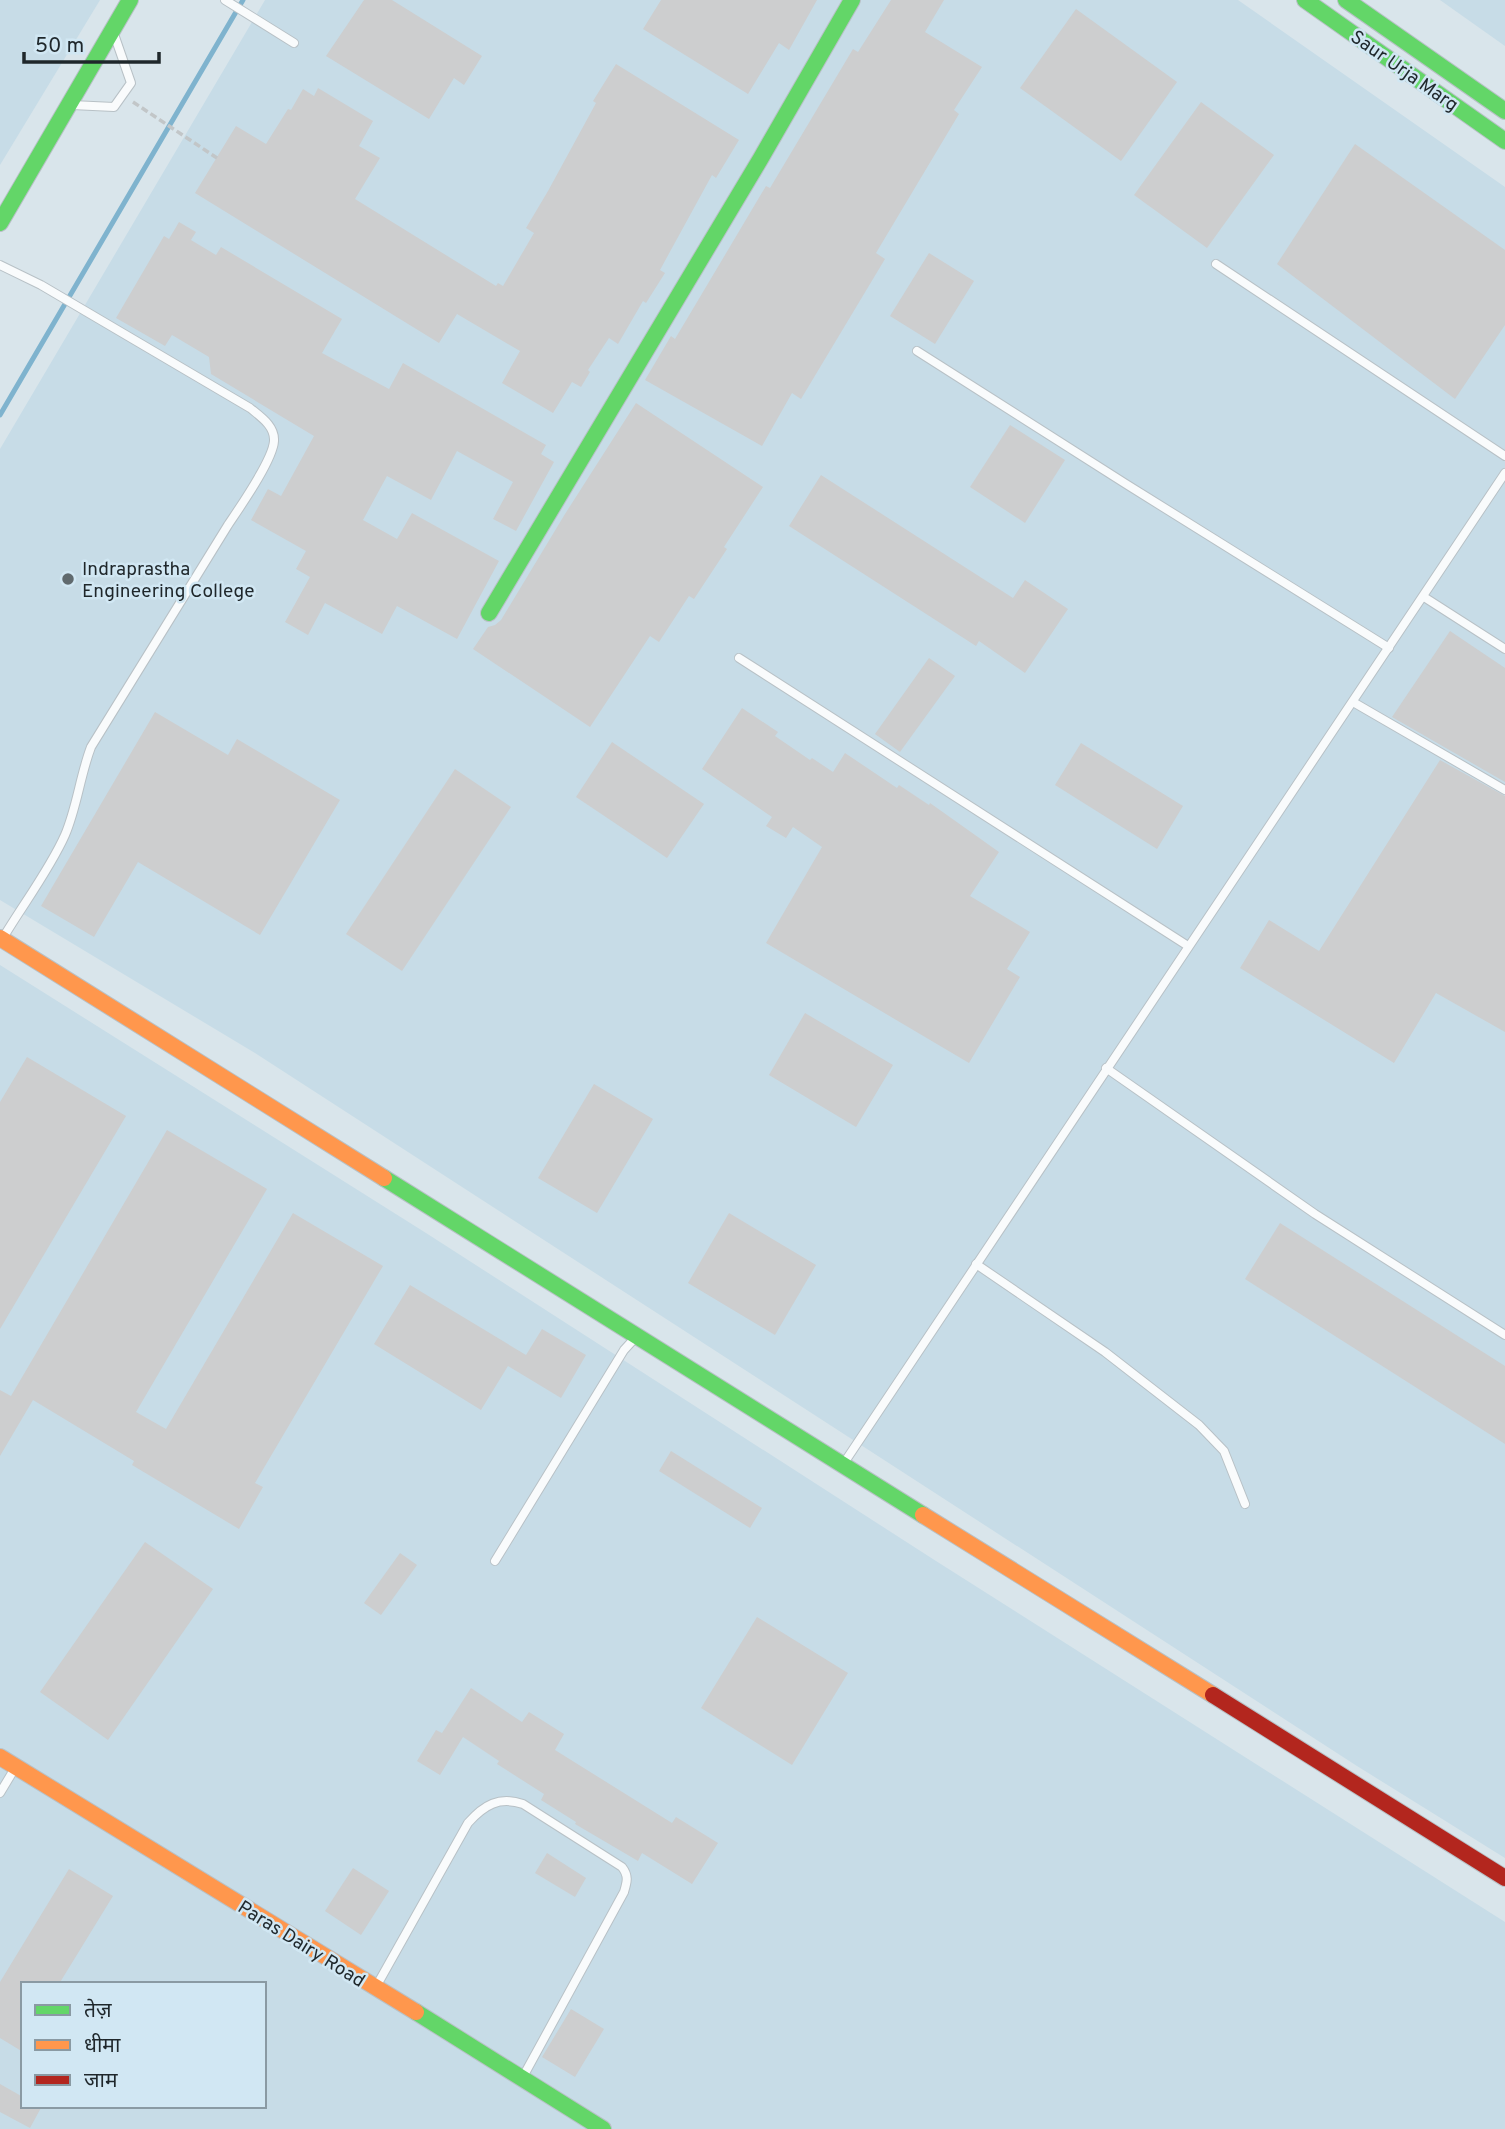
<svg xmlns="http://www.w3.org/2000/svg" width="1505" height="2129" font-family="Overpass,'Noto Sans Devanagari',sans-serif">
<style>
.built{fill:#c7dce7;fill-rule:evenodd}
.lines{fill:none;stroke-linecap:round;stroke-linejoin:round}
.stream{stroke:#7fb3ce;stroke-width:5}
.building{fill:#cdcecf}
.lane-casing{stroke:#b8c1c6;stroke-width:10}
.fast-casing{stroke:#b8c1c6;stroke-width:18}
.slow-casing{stroke:#b8c1c6;stroke-width:18}
.jam-casing{stroke:#b8c1c6;stroke-width:18}
.path{stroke:#c2c6c8;stroke-width:3.5;stroke-dasharray:7 3.5;stroke-linecap:butt}
.lane{stroke:#f9fbfc;stroke-width:8}
.fast{stroke:#63d668;stroke-width:16}
.slow{stroke:#ff974d;stroke-width:16}
.jam{stroke:#b3261e;stroke-width:16}
.poi-dot{fill:#606a6e;stroke:#d1e7f3;stroke-width:2.5}
.labels{text-anchor:middle;stroke-width:5;stroke-linejoin:round;paint-order:stroke}
.street-label{font-size:19px;fill:#1f272b;stroke:#d1e7f3}
.poi-label{font-size:19px;fill:#1f272b;stroke:#d1e7f3;text-anchor:start}
</style>
<rect width="100%" height="100%" fill="#d9e5eb"/>
<g class="built">
<path d="M 0,0 L 100,0 L 0,165 Z"/>
<path d="M 265,0 L 1238,0 L 1505,187 L 1505,1858 L 1357,1766 L 255,1053 L 0,900 L 0,449 Z"/>
<path d="M 1440,0 L 1505,0 L 1505,46 Z"/>
<path d="M 0,965 L 426,1233 L 936,1561 L 1505,1922 L 1505,2129 L 0,2129 ZM 23,1984 L 264,1984 L 264,2106 L 23,2106 Z"/>
</g>
<g class="lines">
<path class="stream" d="M 0,415 L 243,0"/>
</g>
<g class="building">
<path d="M 364,0 L 392,0 L 482,56 L 464,85 L 454,78 L 429,119 L 326,56 Z"/>
<path d="M 661,0 L 817,0 L 789,50 L 779,43 L 748,94 L 643,29 Z"/>
<path d="M 891,0 L 944,0 L 925,32 L 982,67 L 954,110 L 959,114 L 876,253 L 885,259 L 801,399 L 792,393 L 762,446 L 645,380 L 671,336 L 675,339 L 766,186 L 770,188 L 853,49 L 858,52 Z"/>
<path d="M 1076,9 L 1177,82 L 1121,161 L 1020,88 Z"/>
<path d="M 616,64 L 739,140 L 716,178 L 712,175 L 660,270 L 665,273 L 646,303 L 643,301 L 618,344 L 609,338 L 588,370 L 590,372 L 581,387 L 572,382 L 553,413 L 502,383 L 520,351 L 457,314 L 439,343 L 195,193 L 236,126 L 266,144 L 288,109 L 291,110 L 303,89 L 314,96 L 318,88 L 373,121 L 359,146 L 380,158 L 355,199 L 496,286 L 498,283 L 503,286 L 534,233 L 526,228 L 548,191 L 596,103 L 593,101 Z"/>
<path d="M 1201,102 L 1274,155 L 1207,248 L 1134,195 Z"/>
<path d="M 1355,144 L 1505,250 L 1505,325 L 1455,399 L 1277,264 Z"/>
<path d="M 179,222 L 196,232 L 191,240 L 216,255 L 221,247 L 342,319 L 322,353 L 389,389 L 403,363 L 546,445 L 541,454 L 554,462 L 516,531 L 493,519 L 513,482 L 457,451 L 431,500 L 387,476 L 363,520 L 397,539 L 412,513 L 499,561 L 457,639 L 397,606 L 382,634 L 325,603 L 308,635 L 285,622 L 310,577 L 296,569 L 306,551 L 251,520 L 268,489 L 281,496 L 314,436 L 211,374 L 209,357 L 172,335 L 165,346 L 116,318 L 164,236 L 169,239 Z"/>
<path d="M 929,253 L 974,281 L 935,344 L 890,316 Z"/>
<path d="M 636,403 L 763,487 L 724,547 L 727,549 L 694,599 L 689,596 L 659,642 L 650,636 L 590,727 L 473,649 L 488,627 L 495,625 L 501,620 L 565,514 Z"/>
<path d="M 1010,425 L 1065,460 L 1025,523 L 970,487 Z"/>
<path d="M 821,475 L 1013,598 L 1025,580 L 1068,609 L 1025,673 L 979,641 L 976,646 L 789,526 Z"/>
<path d="M 1450,631 L 1505,668 L 1505,782 L 1392,717 Z"/>
<path d="M 929,658 L 955,676 L 900,752 L 875,734 Z"/>
<path d="M 742,708 L 778,732 L 775,736 L 810,760 L 812,758 L 833,772 L 845,753 L 897,788 L 899,785 L 929,805 L 930,803 L 999,852 L 970,896 L 1030,932 L 1007,969 L 1020,977 L 969,1063 L 766,943 L 822,847 L 793,827 L 786,838 L 766,826 L 772,817 L 702,769 Z"/>
<path d="M 155,712 L 228,755 L 237,739 L 340,800 L 260,935 L 138,862 L 94,937 L 41,906 Z"/>
<path d="M 612,742 L 704,804 L 667,858 L 576,797 Z"/>
<path d="M 1081,743 L 1183,806 L 1157,849 L 1055,785 Z"/>
<path d="M 1440,760 L 1505,796 L 1505,1032 L 1436,993 L 1394,1063 L 1240,968 L 1269,920 L 1319,951 Z"/>
<path d="M 455,769 L 511,807 L 402,971 L 346,934 Z"/>
<path d="M 805,1013 L 893,1065 L 856,1127 L 769,1075 Z"/>
<path d="M 27,1057 L 126,1116 L 0,1329 L 0,1102 Z"/>
<path d="M 594,1084 L 653,1119 L 597,1213 L 538,1178 Z"/>
<path d="M 167,1130 L 267,1189 L 136,1412 L 166,1429 L 293,1213 L 383,1266 L 255,1483 L 263,1487 L 239,1529 L 132,1465 L 134,1461 L 33,1400 L 0,1456 L 0,1390 L 11,1396 Z"/>
<path d="M 729,1213 L 816,1265 L 775,1335 L 688,1283 Z"/>
<path d="M 1280,1223 L 1505,1366 L 1505,1444 L 1245,1279 Z"/>
<path d="M 410,1285 L 526,1355 L 542,1329 L 586,1355 L 561,1398 L 508,1366 L 481,1410 L 374,1344 Z"/>
<path d="M 671,1451 L 762,1508 L 750,1528 L 659,1471 Z"/>
<path d="M 145,1542 L 213,1589 L 108,1740 L 40,1692 Z"/>
<path d="M 400,1553 L 417,1565 L 381,1615 L 364,1603 Z"/>
<path d="M 757,1617 L 848,1673 L 792,1765 L 701,1708 Z"/>
<path d="M 471,1688 L 522,1722 L 529,1712 L 564,1734 L 555,1750 L 672,1823 L 676,1817 L 718,1843 L 692,1884 L 642,1853 L 638,1861 L 575,1824 L 576,1822 L 541,1800 L 544,1794 L 497,1764 L 499,1761 L 463,1737 L 440,1775 L 417,1761 L 436,1730 L 442,1733 Z"/>
<path d="M 547,1853 L 586,1878 L 575,1897 L 535,1873 Z"/>
<path d="M 353,1868 L 389,1891 L 361,1935 L 325,1911 Z"/>
<path d="M 69,1869 L 113,1896 L 59,1984 L 23,1984 L 23,2052 L 0,2038 L 0,1982 Z"/>
<path d="M 571,2009 L 604,2029 L 575,2077 L 542,2057 Z"/>
<path d="M 0,2084 L 23,2097 L 23,2106 L 42,2106 L 30,2128 L 0,2112 Z"/>
</g>
<g class="lines">
<defs>
<g id="lane">
<path d="M 225,0 L 294,43"/>
<path d="M 72,105 L 114,107 L 131,83 L 115,37"/>
<path d="M 1216,264 L 1505,456"/>
<path d="M 0,265 L 41,285 L 250,408 C 261,417 275,426 274,441 C 273,460 240,507 228,525 C 183,599 137,673 91,747 C 80,776 77,807 65,835 C 50,869 22,906 3,938"/>
<path d="M 917,351 L 1126,484 L 1389,648"/>
<path d="M 1424,597 L 1505,649"/>
<path d="M 739,658 L 1188,946"/>
<path d="M 1353,702 L 1505,790"/>
<path d="M 1106,1068 L 1315,1214 L 1505,1335"/>
<path d="M 976,1264 L 1105,1352 L 1199,1425 L 1224,1451 L 1245,1504"/>
<path d="M 844,1463 L 1505,473"/>
<path d="M 495,1561 L 624,1350 L 635,1338"/>
<path d="M 0,1793 L 15,1768"/>
<path d="M 377,1985 L 468,1823 C 484,1805 499,1796 523,1804 L 622,1867 C 629,1876 627,1882 624,1892 L 524,2075"/>
</g>
<g id="fast">
<path d="M 1305,0 L 1505,141"/>
<path d="M 1346,0 L 1505,111"/>
<path d="M 0,223 L 130,0"/>
<path d="M 489,613 L 761,158 L 852,0"/>
<path d="M 384,1178 L 923,1515"/>
<path d="M 416,2012 L 603,2129"/>
</g>
<g id="slow">
<path d="M 0,938 L 384,1178"/>
<path d="M 923,1515 L 1213,1695"/>
<path d="M 0,1757 L 416,2012"/>
</g>
<path id="jam" d="M 1213,1695 L 1505,1878"/>
</defs>
<use href="#lane" class="lane-casing"/>
<use href="#fast" class="fast-casing"/>
<use href="#slow" class="slow-casing"/>
<use href="#jam" class="jam-casing"/>
<path class="path" d="M 133,102 L 217,158"/>
<use href="#lane" class="lane"/>
<use href="#fast" class="fast"/>
<use href="#slow" class="slow"/>
<use href="#jam" class="jam"/>
</g>
<circle class="poi-dot" cx="68" cy="579" r="7"/>
<g class="labels">
<g class="street-label">
<text transform="translate(1405 70) rotate(35)" y="7">Saur Urja Marg</text>
<text transform="translate(302 1943) rotate(32)" y="7">Paras Dairy Road</text>
</g>
<g class="poi-label">
<text x="82" y="575">Indraprastha<tspan x="82" dy="22">Engineering College</tspan></text>
</g>
</g>
<rect x="21" y="1982" width="245" height="126" fill="#d1e7f3" stroke="#8a9aa3" stroke-width="2"/>
<rect x="35" y="2005" width="35" height="10" fill="#63d668" stroke="#8a9aa3" stroke-width="2"/>
<text x="84" y="2017" font-size="21" fill="#1f272b">तेज़</text>
<rect x="35" y="2040" width="35" height="10" fill="#ff974d" stroke="#8a9aa3" stroke-width="2"/>
<text x="84" y="2052" font-size="21" fill="#1f272b">धीमा</text>
<rect x="35" y="2075" width="35" height="10" fill="#b3261e" stroke="#8a9aa3" stroke-width="2"/>
<text x="84" y="2087" font-size="21" fill="#1f272b">जाम</text>
<path d="M24 52v10h135v-10" fill="none" stroke="#1f272b" stroke-width="3.5"/>
<text x="35" y="52" font-size="21" fill="#1f272b" stroke="#d1e7f3" stroke-width="5" paint-order="stroke">50 m</text>
</svg>
